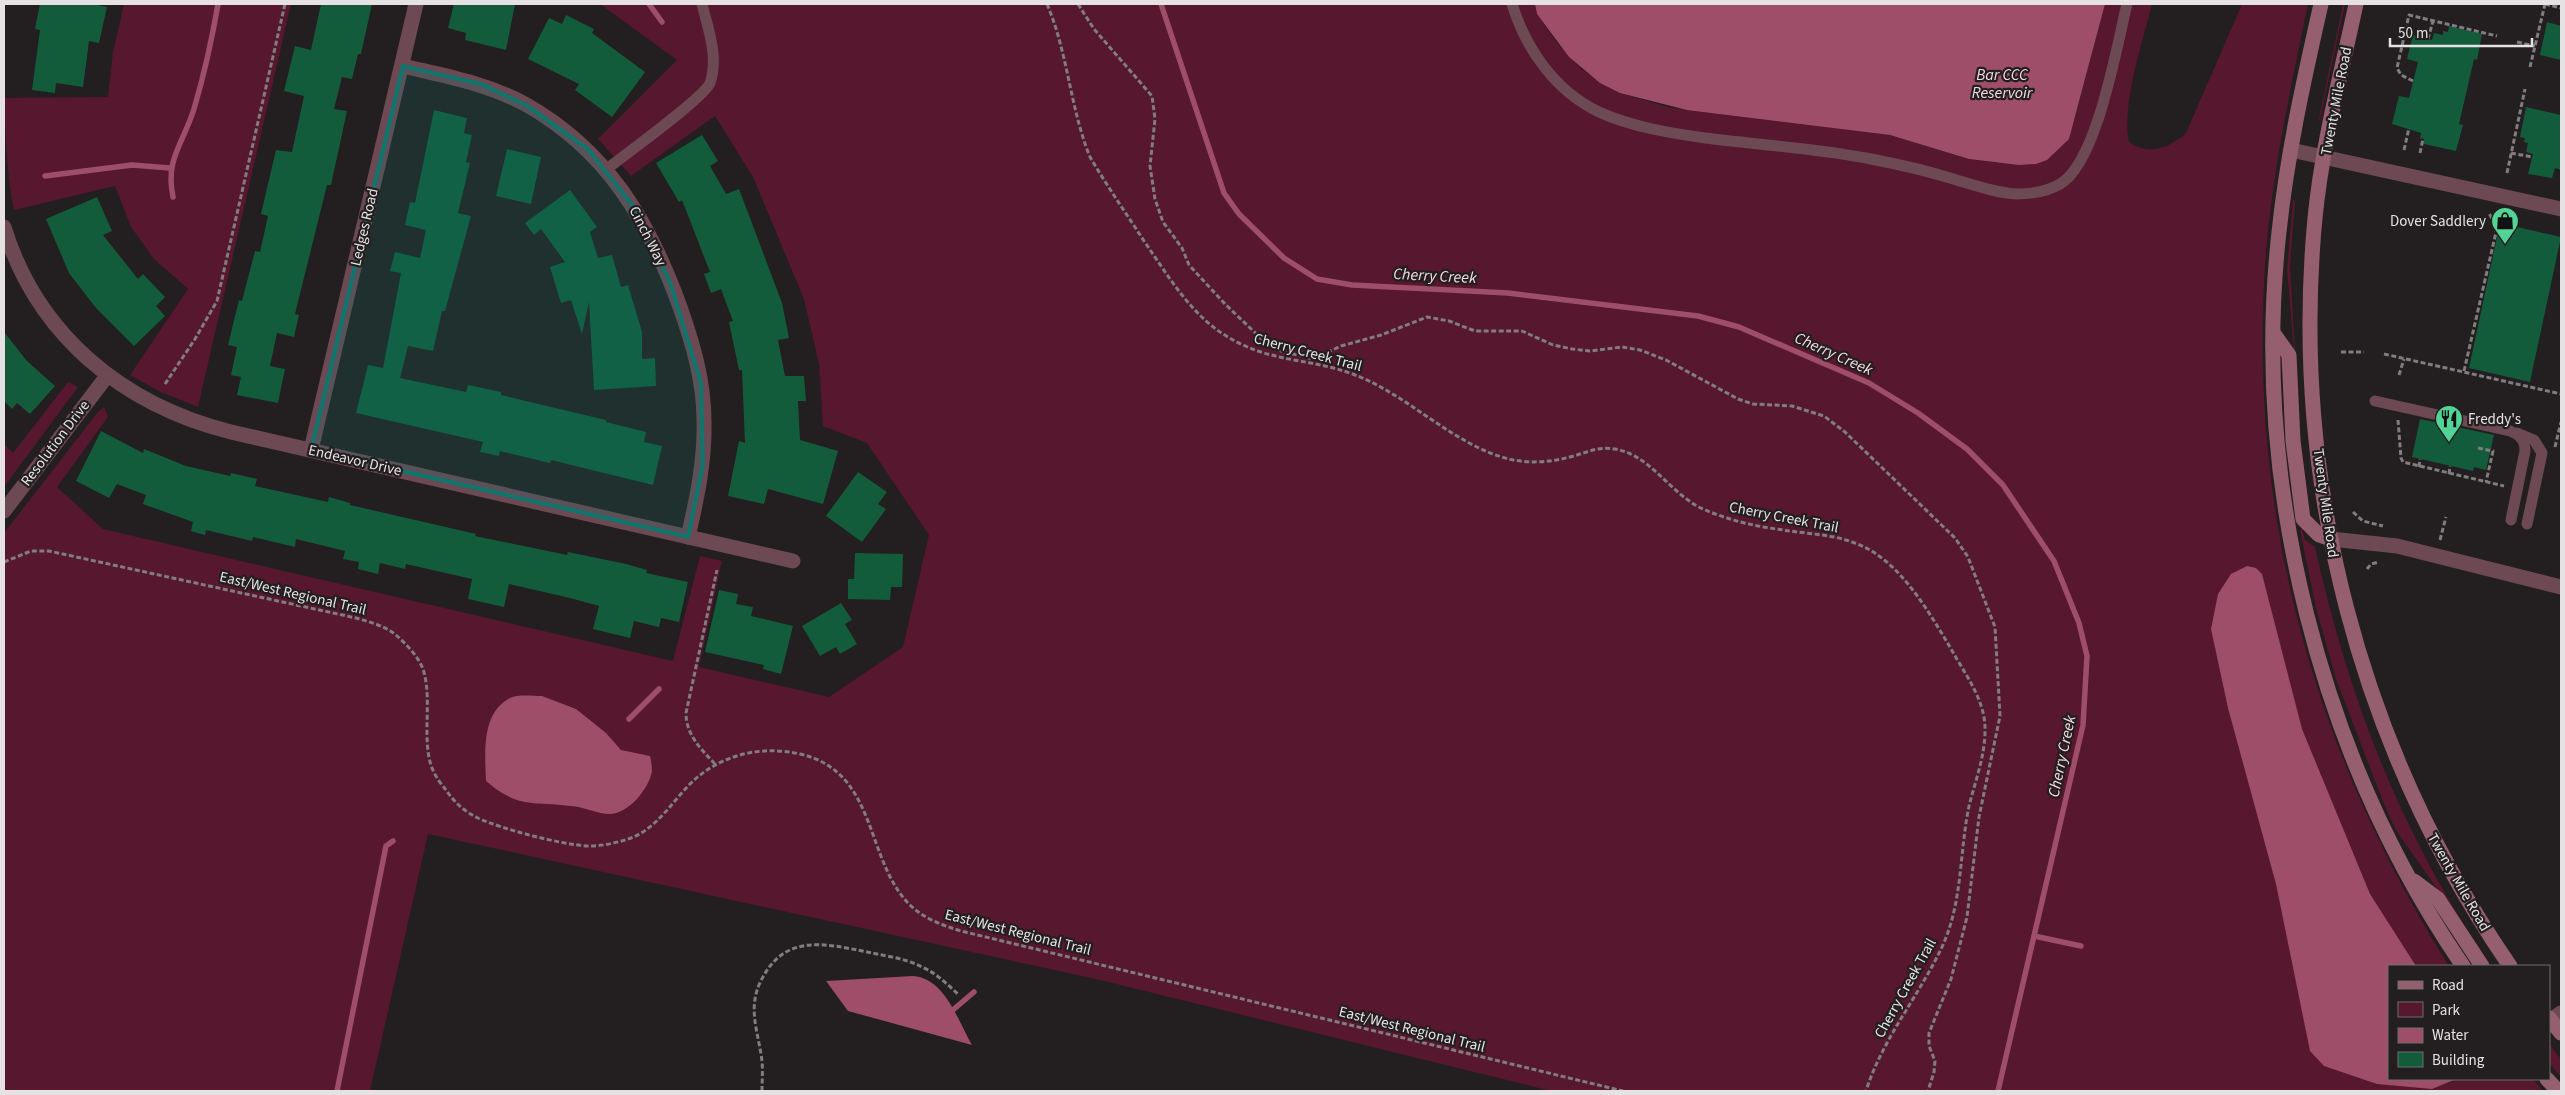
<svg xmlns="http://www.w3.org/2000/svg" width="2565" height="1095" font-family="'Source Sans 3',sans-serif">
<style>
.green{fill:#56172f}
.water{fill:#9e4e68}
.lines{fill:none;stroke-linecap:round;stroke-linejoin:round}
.stream{stroke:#9e4e68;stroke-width:5.5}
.building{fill:#125c3c}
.path{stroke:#817c7d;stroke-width:3;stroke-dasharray:5 2.5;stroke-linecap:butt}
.lane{stroke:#6c4953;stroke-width:11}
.street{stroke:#6c4953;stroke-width:15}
.secondary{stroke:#965f6f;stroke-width:15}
.marked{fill:#0f766e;fill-opacity:0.2;stroke:#0f766e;stroke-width:4;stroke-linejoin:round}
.labels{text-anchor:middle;stroke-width:4.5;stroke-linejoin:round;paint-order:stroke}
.street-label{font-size:15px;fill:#e6e2e3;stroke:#231e1f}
.poi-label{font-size:15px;fill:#e6e2e3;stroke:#231e1f;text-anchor:end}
.water-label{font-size:16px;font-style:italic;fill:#f5dce2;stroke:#231e1f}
</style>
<rect width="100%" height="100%" fill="#231e1f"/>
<g class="green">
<path d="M 124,4 L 291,4 L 198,407 L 161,392 L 130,375 L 188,289 L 154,259 L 131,227 L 115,186 L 14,210 C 6,172 6,135 4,98 L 108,97 L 113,52 Z"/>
<path d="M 600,4 L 1535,4 L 1537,14 L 1558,44 L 1581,69 L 1620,93 L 1668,107 L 1890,135 L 1969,159 L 1997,163 L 2074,121 L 2105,4 L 2152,4 C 2143,41 2121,107 2129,142 C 2149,156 2169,148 2186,133 L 2242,4 L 2308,4 C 2290,91 2271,178 2265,267 C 2249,520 2315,753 2449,966 L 2389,966 L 2389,1079 L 2533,1079 L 2543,1091 L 1551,1091 L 1096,979 L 428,834 L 370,1091 L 4,1091 L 4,533 L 98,412 L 104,407 L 108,417 L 57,487 L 103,529 L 673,661 L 700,556 L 722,561 L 699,667 L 829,697 L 903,647 L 929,535 L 867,443 L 823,426 L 819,364 L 804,299 L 753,177 L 715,116 L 631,176 L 598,139 L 677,60 Z"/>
<path d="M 2343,4 L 2345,4 L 2320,120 L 2319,118 Z"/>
<path d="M 2293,200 L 2295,200 L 2290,267 L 2300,434 L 2308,501 L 2299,454 L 2294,350 L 2287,270 Z"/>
<path d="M 68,382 L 78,387 L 4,487 L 4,444 L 13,453 Z"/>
<path d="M 2302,529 L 2305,540 L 2315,547 C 2349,700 2402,837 2491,966 L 2487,966 L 2443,897 L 2395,829 L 2382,799 L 2336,679 L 2316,608 L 2300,530 Z"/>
<path d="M 2549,1044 L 2561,1059 L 2561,1077 L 2549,1063 Z"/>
</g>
<g class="water">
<path d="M 1535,4 L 2105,4 L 2069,139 L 2047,160 L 2036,164 L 2019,165 L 1969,159 L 1890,135 L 1687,110 L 1620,93 L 1600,83 L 1569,57 L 1537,14 Z"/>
<path d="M 2247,566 L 2256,568 L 2262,574 L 2302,729 L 2370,894 L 2416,966 L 2389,966 L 2389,1079 L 2456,1079 L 2432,1089 L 2377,1084 L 2324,1066 L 2310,1051 L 2276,884 L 2228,708 L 2211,629 L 2218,594 L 2231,574 Z"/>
<path d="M 542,696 L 576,709 L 606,733 L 621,750 L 650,756 C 651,760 652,766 652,771 C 649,789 628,815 608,814 C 595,813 584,807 571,806 C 532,801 519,809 486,781 C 485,753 481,713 510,698 C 518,694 533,696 542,696 Z"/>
<path d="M 913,976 C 945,978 958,1021 972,1045 L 848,1011 L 826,981 Z"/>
</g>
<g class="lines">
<g class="stream">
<path d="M 649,4 L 662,22"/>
<path d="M 1161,4 L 1224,193 L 1239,214 L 1284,258 L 1317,279 L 1352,285 L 1508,293 L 1698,316 L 1739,327 L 1869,383 L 1918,413 L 1967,449 L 2003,485 L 2054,561 L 2079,623 L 2087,656 L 2083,725 L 1998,1091"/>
<path d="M 45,176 L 132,165 L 170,168"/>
<path d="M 173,197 C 165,159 183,144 194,109 C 204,75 212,39 218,4"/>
<path d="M 629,719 L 659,689"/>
<path d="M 2034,936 L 2081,946"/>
<path d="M 947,1015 L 974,992"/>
<path d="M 337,1091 L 386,846 L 393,841"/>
</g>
</g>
<g class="building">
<path d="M 40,4 L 92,4 L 107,7 L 99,43 L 89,41 L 83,87 L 56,83 L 55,93 L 32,90 L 40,30 L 35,29 Z"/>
<path d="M 321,4 L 372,4 L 361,54 L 358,54 L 352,79 L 342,77 L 334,109 L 347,111 L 331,185 L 327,185 L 295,314 L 299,315 L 294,337 L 277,333 L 270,366 L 285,369 L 278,403 L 237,395 L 241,377 L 231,375 L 237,347 L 228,345 L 239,300 L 242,301 L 255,251 L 260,252 L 268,216 L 261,214 L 276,150 L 292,152 L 304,96 L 284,91 L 295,46 L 311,50 Z"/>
<path d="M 454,4 L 515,4 L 506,50 L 465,40 L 466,33 L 448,28 Z"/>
<path d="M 566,15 L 594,29 L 592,33 L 645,72 L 612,117 L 575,90 L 579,84 L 528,59 L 549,18 L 562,24 Z"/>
<path d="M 2547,22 L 2561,26 L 2561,60 L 2540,55 Z"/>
<path d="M 2449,26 L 2482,34 L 2477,60 L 2474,59 L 2459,124 L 2463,125 L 2456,151 L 2424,144 L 2424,139 L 2420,138 L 2421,133 L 2392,124 L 2399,96 L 2409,98 L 2418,62 L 2407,59 L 2413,35 L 2432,40 L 2434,33 L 2443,35 L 2443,31 L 2448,32 Z"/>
<path d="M 2526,107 L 2561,115 L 2561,170 L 2555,168 L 2552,178 L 2528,174 L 2533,154 L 2526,152 L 2528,143 L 2524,142 L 2525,138 L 2520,137 Z"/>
<path d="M 434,110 L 467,118 L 464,133 L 472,135 L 466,162 L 470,163 L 458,213 L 471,216 L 445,311 L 442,311 L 433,351 L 408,346 L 400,378 L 466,392 L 468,385 L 501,392 L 501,395 L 606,420 L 606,422 L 646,432 L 644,442 L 662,446 L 653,485 L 551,460 L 550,463 L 500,451 L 499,456 L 480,452 L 483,442 L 356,413 L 368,365 L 383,368 L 401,273 L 390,271 L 395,252 L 420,258 L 426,230 L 405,225 L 410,202 L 415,203 Z"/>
<path d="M 702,135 L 718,161 L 710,166 L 726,194 L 739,189 L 782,303 L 789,338 L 778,340 L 785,376 L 804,376 L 806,401 L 798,401 L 800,440 L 838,451 L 823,504 L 768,489 L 764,504 L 728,496 L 739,441 L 745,443 L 742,370 L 739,370 L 729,322 L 733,321 L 721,289 L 711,293 L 704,274 L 710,272 L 682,200 L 679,202 L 656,163 Z"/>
<path d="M 507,149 L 541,157 L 531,204 L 496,196 Z"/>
<path d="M 570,190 L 597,227 L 590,232 L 598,258 L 612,255 L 621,287 L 628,285 L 642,332 L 642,359 L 655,358 L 656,386 L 594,390 L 589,302 L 582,334 L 571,300 L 561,303 L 550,267 L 565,262 L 541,229 L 534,235 L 525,223 Z"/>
<path d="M 97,197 L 112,231 L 103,235 L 138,279 L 143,274 L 165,297 L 156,306 L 165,316 L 134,346 L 96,308 L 69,273 L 46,219 Z"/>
<path d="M 2500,223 L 2561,237 L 2530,382 L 2469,368 Z"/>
<path d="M 4,332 L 27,361 L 55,386 L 30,414 L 17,403 L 12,409 L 4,401 Z"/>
<path d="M 2420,419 L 2494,435 L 2486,470 L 2474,467 L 2473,471 L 2412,457 Z"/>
<path d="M 101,431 L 143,453 L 144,449 L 186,466 L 230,476 L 231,473 L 257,479 L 255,486 L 328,502 L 329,497 L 350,503 L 350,505 L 476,534 L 475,536 L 567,555 L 568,552 L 626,564 L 647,570 L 646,573 L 688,582 L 679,622 L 661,618 L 659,627 L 634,621 L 630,638 L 593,629 L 599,606 L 570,598 L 509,584 L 504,607 L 468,599 L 472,579 L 406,564 L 405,569 L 380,563 L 378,574 L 358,569 L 359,562 L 343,559 L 345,551 L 296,539 L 295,547 L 253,537 L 252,541 L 206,530 L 205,535 L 191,531 L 193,522 L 143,504 L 146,495 L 117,484 L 109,498 L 76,481 Z"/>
<path d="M 858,472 L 887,492 L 878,504 L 886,509 L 862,542 L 826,516 Z"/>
<path d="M 855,553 L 903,554 L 902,587 L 891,587 L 890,600 L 848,599 L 848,579 L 854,579 Z"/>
<path d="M 719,590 L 738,594 L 736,604 L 753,607 L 751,616 L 793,626 L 781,674 L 763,669 L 764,665 L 705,652 Z"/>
<path d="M 841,603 L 852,620 L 845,624 L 857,644 L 840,654 L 836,647 L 820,656 L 802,626 Z"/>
</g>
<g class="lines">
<g class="path">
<path d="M 1047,4 C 1068,53 1070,108 1090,157 C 1107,186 1126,213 1144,241 C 1167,274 1189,312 1223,334 C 1269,364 1309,357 1355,375 C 1408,395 1455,446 1509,459 C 1529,464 1551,462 1570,457 C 1586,453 1597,446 1615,449 C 1651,455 1670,494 1703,509 C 1728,520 1757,527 1784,530 C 1806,534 1831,534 1852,542 C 1897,556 1927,609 1950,647 C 1964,673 1986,700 1985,731 C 1985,756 1975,782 1969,806 C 1959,854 1963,904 1941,949 C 1918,997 1882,1040 1866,1091"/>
<path d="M 1078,4 L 1094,29 L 1152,96 L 1155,119 L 1150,166 L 1155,199 L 1163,222 L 1182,248 L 1189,265 L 1225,304 L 1268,345 L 1281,351 L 1313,359 L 1341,346 L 1381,335 L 1427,317 L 1449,321 L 1475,331 L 1522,331 L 1553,345 L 1572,349 L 1590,351 L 1622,347 L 1640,350 L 1666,360 L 1738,399 L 1753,404 L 1792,406 L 1824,416 L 1845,432 L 1955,538 L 1968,557 L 1995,627 L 2000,716 L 1979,817 L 1967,917 L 1951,979 L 1929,1033 L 1929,1046 L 1935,1061 L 1934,1072 L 1928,1091"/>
<path d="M 2545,4 L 2561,8"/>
<path d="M 2428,39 L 2433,21"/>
<path d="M 2517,42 L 2535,46"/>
<path d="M 2530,67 L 2545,4"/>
<path d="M 2413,81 L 2401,75 L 2397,68 L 2409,15 L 2497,36"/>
<path d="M 2404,150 L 2409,128"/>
<path d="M 2420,153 L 2423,139"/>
<path d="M 2511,153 L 2532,157"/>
<path d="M 2507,173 L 2525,89"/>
<path d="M 2341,352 L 2364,352"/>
<path d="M 2384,354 L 2561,394"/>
<path d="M 2464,371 L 2497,228 L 2489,213"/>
<path d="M 2399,375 L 2404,359"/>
<path d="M 165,384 L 195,339 L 217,301 L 285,4"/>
<path d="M 2398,420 L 2401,458 L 2403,462 L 2504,486"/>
<path d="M 2555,447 L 2561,422"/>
<path d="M 2478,448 L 2493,451 L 2486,482"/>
<path d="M 2419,467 L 2420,459"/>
<path d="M 2449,474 L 2450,466"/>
<path d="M 2353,512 L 2363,521 L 2383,526"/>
<path d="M 2440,540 L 2446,517"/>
<path d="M 4,562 L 31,551 L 49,551 L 356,618 C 370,622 385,626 396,635 C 406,644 418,656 423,669 C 433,700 421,739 432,768 C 435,776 441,784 446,790 C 454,802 465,812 478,818 C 501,829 563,845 588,846 C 602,846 617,843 631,838 C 657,828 672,802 691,783 C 720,755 760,745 800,754 C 879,772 864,861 911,906 C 925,919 942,925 961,931 L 1623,1091"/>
<path d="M 2367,569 L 2371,564 L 2379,562"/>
<path d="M 715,764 C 701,749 686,735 686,713 L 717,570"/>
<path d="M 762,1091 C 762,1081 763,1071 762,1061 C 759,1035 748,1011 759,985 C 782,933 822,943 867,952 C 885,956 905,958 922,967 C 936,973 948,985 959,995"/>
</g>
<g class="lane">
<path d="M 1512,4 C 1526,49 1555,91 1599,112 C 1632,127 1670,133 1705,138 C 1760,145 1816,148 1871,159 C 1897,164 1924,170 1950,178 C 1971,184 1995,193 2017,194 C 2032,194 2048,191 2060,184 C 2097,163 2117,45 2127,4"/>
<path d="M 607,169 C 624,155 704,98 710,83 C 719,57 708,29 702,4"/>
<path d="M 2375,401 L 2510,431 C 2520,435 2525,440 2525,451 L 2511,520"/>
<path d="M 2517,433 L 2534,440 L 2542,453 L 2527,524"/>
</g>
<g class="street">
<path d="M 403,66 C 445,76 486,83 525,104 C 607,150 649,221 680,307 C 693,344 704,381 704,421 C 705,461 697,498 688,537"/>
<path d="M 2291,150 L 2561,209"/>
<path d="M 4,227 C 37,335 123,405 231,432 L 793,561"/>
<path d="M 311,450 L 416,4"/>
<path d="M 4,511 L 107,376"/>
<path d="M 2331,539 L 2397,546 L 2561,587"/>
<path d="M 2551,1020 L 2561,1013"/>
</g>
<g class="secondary">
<path d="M 2321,4 C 2304,79 2287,155 2279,232 C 2251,484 2320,757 2463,966"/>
<path d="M 2356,4 C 2341,74 2322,146 2315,218 C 2290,482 2360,748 2510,966"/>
<path d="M 2274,334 L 2289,355 L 2293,441 L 2303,519 L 2319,535 L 2331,539"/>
<path d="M 2414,881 L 2438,899 L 2482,966"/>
<path d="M 2549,1018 L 2561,1033"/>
<path d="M 2547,1079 L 2558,1091"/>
</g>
</g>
<path class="marked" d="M 403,66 L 481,84 L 526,105 L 588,149 L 634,207 L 670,282 L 701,383 L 703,466 L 688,537 L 311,450 Z"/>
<defs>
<symbol id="shop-pin" viewBox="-11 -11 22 30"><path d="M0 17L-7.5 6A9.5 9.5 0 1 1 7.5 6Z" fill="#53d396" stroke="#231e1f"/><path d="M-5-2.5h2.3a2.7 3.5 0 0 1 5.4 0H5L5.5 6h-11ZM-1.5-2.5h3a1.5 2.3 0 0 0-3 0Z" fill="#111"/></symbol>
<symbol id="restaurant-pin" viewBox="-11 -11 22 30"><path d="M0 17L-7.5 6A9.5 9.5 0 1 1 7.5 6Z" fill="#53d396" stroke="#231e1f"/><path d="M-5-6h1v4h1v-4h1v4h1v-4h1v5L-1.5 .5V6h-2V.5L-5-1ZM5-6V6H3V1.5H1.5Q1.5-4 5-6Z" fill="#111"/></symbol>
</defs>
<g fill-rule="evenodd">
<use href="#shop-pin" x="2489" y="205" width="32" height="43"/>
<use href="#restaurant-pin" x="2433" y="403" width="32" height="43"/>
</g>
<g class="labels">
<g class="street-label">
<text transform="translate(2336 101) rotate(-79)" y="5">Twenty Mile Road</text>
<text transform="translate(364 227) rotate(-77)" y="5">Ledges Road</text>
<text transform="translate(648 236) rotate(63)" y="5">Cinch Way</text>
<text transform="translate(1308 352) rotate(15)" y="5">Cherry Creek Trail</text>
<text transform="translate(55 443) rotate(-53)" y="5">Resolution Drive</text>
<text transform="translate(355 460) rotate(13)" y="5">Endeavor Drive</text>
<text transform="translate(2326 503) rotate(82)" y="5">Twenty Mile Road</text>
<text transform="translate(1784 517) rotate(11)" y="5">Cherry Creek Trail</text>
<text transform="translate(293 593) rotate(13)" y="5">East/West Regional Trail</text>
<text transform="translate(2459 882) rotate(60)" y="5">Twenty Mile Road</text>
<text transform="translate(1018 932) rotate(14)" y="5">East/West Regional Trail</text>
<text transform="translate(1905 988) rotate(-61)" y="5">Cherry Creek Trail</text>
<text transform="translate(1412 1029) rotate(14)" y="5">East/West Regional Trail</text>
</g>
<g class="poi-label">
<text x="2486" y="226">Dover Saddlery</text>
<text x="2468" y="424" text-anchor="start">Freddy's</text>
</g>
<g class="water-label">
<text x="2002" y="80">Bar CCC<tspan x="2002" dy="18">Reservoir</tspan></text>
<text transform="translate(1435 275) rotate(3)" y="6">Cherry Creek</text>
<text transform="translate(1834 353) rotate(24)" y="6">Cherry Creek</text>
<text transform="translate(2061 756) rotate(-78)" y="6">Cherry Creek</text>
</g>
</g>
<rect width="2565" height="1095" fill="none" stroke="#e6e2e3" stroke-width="10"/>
<rect x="2388" y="965" width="162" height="115" fill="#231e1f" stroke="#716c6d"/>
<rect x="2398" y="981" width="25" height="8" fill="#965f6f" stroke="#716c6d"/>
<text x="2432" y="990" font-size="15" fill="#e6e2e3">Road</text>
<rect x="2398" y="1002" width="25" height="15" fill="#56172f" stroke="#716c6d"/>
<text x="2432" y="1015" font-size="15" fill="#e6e2e3">Park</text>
<rect x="2398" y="1028" width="25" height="15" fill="#9e4e68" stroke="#716c6d"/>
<text x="2432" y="1040" font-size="15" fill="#e6e2e3">Water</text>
<rect x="2398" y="1052" width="25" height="15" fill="#125c3c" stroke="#716c6d"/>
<text x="2432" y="1065" font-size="15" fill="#e6e2e3">Building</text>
<path d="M2390 38v8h142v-8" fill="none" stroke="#e6e2e3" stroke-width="2.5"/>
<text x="2398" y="38" font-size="15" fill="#e6e2e3" stroke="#231e1f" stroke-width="4" paint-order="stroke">50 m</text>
</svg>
